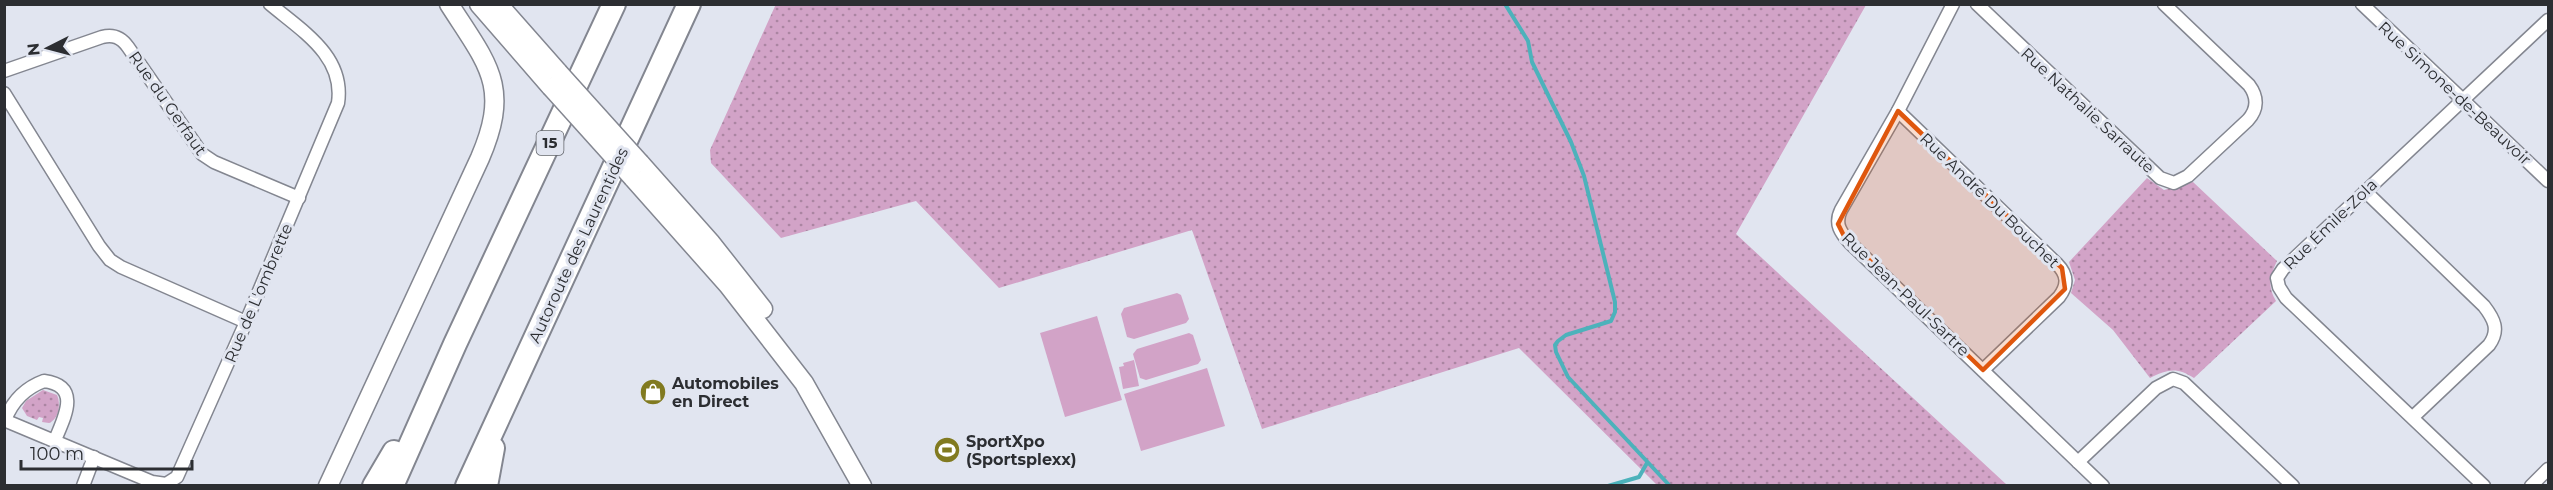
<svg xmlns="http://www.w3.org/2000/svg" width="2553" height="490" font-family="Montserrat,sans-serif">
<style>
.grass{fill:url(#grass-dots)}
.garden{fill:#d2a3c7}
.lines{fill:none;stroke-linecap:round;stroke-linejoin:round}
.stream{stroke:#4cb2bb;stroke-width:4}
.minor-casing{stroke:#838690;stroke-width:15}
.secondary-casing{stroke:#838690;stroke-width:21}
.motorway-casing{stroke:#838690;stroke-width:26}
.minor{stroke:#fff;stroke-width:12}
.secondary{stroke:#fff;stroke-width:18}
.motorway{stroke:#fff;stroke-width:22}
.secondary-bridge-casing{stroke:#838690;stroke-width:21;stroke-linecap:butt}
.secondary-bridge{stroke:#fff;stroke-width:18}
.marked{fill:#df570e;fill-opacity:0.2;stroke:#df570e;stroke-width:4.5;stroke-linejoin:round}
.labels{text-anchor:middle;stroke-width:6;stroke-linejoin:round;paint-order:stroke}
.shield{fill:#e1e5f0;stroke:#62656b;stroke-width:1.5}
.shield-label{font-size:15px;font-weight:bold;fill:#2c2e32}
.street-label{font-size:16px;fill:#2c2e32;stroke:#e1e5f0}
.poi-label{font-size:16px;font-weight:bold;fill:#2c2e32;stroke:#e1e5f0;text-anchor:start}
</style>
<defs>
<pattern id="grass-dots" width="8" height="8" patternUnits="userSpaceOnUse" patternTransform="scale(1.5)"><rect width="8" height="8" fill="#d2a3c7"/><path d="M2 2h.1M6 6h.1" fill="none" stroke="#ab85a2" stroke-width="1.8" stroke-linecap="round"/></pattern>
</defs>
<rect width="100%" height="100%" fill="#e1e5f0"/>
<g class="grass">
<path d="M 776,4 L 1866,5 L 1736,234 L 2007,485 L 1657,485 L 1519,348 L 1262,429 L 1192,230 L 999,288 L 916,201 L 781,238 L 711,163 L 710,150 Z"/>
<path d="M 2147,178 L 2164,190 L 2193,182 L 2277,261 C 2270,276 2267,286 2276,301 L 2194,378 C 2177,367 2168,369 2150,378 L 2113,330 L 2071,293 L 2075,280 L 2069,262 Z"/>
<path d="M 43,390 L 57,395 C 61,404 59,419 49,423 L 42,422 L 43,418 L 39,417 L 37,420 L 27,416 L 22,408 L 26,401 Z"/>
</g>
<g class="garden">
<path d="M 1177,293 L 1181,295 L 1189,319 L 1186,323 L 1134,339 L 1127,337 L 1121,314 L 1124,308 Z"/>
<path d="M 1097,316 L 1122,400 L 1065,417 L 1040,333 Z"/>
<path d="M 1189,333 L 1193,335 L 1201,360 L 1198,364 L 1146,380 L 1140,378 L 1133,354 L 1137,349 Z"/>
<path d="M 1134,360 L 1139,386 L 1123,389 L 1119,367 L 1124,366 L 1123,363 Z"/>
<path d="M 1207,368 L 1225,426 L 1141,451 L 1124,394 Z"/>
</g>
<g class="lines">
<g class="stream">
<path d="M 1505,4 L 1528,41 L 1532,62 L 1571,142 L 1584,176 L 1615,302 L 1615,312 L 1611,321 L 1566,335 L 1558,341 L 1555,345 L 1556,352 L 1568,377 L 1670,486"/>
<path d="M 1608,486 L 1639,477 L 1647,463"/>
</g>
<defs>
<g id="minor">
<path d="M 1953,4 L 1898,111 L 1841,210 C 1834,224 1841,233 1850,243 L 2103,486"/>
<path d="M 1977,4 L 2160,178 L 2174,183 L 2188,176 L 2248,120 C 2258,109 2258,97 2249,85 L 2164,4"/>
<path d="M 2362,4 L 2548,181"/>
<path d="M 4,71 L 102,37 C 113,34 121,37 128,47 L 202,154 L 214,162 L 299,198"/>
<path d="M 4,93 L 99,246 L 110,260 L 121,267 L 246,322"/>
<path d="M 1898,111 L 2057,264 C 2068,275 2068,285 2059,297 L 1983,370"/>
<path d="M 2365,191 L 2484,306 C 2494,319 2500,330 2489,345 L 2413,417"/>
<path d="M 4,420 L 152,482 L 166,484 L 177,477 L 246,322 L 338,103 C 345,56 302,31 270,4"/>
<path d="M 5,420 C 12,402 25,388 44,381 C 82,386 64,418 55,440"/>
<path d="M 2078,462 L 2156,388 L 2173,379 L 2184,383 L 2293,486"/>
<path d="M 83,486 L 94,457"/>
<path d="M 2484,486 L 2286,298 L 2279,287 L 2277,278 L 2283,269 L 2548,20"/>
<path d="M 2531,486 L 2548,469"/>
</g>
<g id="secondary">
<path d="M 479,4 L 551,87"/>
<path d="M 498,4 L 558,72"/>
<path d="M 640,163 L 711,243 L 763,309"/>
<path d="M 633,178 L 728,285 L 804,383 L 862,486"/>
<path d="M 328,486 L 480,158 C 511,86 488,65 449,4"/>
</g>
<g id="motorway">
<path d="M 374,486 L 394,452"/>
<path d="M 392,486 L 455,344 L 614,4"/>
<path d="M 467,486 L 689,4"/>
<path d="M 486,486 L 493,448"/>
</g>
</defs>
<use href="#minor" class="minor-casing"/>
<use href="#secondary" class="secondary-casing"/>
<use href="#motorway" class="motorway-casing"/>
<use href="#minor" class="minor"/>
<use href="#secondary" class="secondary"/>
<use href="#motorway" class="motorway"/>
<defs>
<g id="secondary-bridge">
<path d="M 558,72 L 640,163"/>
<path d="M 551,87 L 633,178"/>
</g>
</defs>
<use href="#secondary-bridge" class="secondary-bridge-casing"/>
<use href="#secondary-bridge" class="secondary-bridge"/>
</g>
<path class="marked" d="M 1898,111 L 2062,268 L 2065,289 L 1983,370 L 1844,236 L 1838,224 Z"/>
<defs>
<symbol id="shop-disc" viewBox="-11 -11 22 22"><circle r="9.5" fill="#817a20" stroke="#e1e5f0"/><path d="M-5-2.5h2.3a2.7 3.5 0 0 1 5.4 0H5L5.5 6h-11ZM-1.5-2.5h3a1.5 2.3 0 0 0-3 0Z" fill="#fff"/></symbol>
<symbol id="stadium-disc" viewBox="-11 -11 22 22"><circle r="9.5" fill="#817a20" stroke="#e1e5f0"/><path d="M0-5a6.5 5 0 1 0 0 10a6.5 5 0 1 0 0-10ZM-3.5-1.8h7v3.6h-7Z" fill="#fff"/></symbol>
</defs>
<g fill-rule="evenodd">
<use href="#shop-disc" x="638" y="377" width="30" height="30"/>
<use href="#stadium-disc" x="932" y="435" width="30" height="30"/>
</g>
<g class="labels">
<rect class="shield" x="536.5" y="131" width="27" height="24" rx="4.5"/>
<g class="shield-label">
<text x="550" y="148">15</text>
</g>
<g class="street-label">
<text transform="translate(2455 93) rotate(43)" y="6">Rue Simone-de-Beauvoir</text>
<text transform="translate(168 103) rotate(55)" y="6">Rue du Gerfaut</text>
<text transform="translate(2088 110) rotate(43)" y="6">Rue Nathalie Sarraute</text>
<text transform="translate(1990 200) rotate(44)" y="6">Rue André Du Bouchet</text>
<text transform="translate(2330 224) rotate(-44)" y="6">Rue Émile-Zola</text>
<text transform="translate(578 245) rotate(-65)" y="6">Autoroute des Laurentides</text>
<text transform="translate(258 293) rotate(-67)" y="6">Rue de L'ombrette</text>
<text transform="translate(1906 294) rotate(44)" y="6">Rue Jean-Paul-Sartre</text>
</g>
<g class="poi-label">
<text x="672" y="389">Automobiles<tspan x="672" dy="18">en Direct</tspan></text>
<text x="966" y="447">SportXpo<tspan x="966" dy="18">(Sportsplexx)</tspan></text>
</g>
</g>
<rect width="2553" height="490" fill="none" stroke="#2c2e32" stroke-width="12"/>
<g transform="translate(48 48) rotate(264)" stroke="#e1e5f0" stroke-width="4.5" paint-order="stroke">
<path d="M0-4.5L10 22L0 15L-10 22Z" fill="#2c2e32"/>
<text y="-9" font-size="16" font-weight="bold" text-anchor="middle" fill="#2c2e32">N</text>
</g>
<path d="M21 460v9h171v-9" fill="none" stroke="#2c2e32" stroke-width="3"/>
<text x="30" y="460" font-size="18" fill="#2c2e32" stroke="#e1e5f0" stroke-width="4.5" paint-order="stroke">100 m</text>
</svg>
